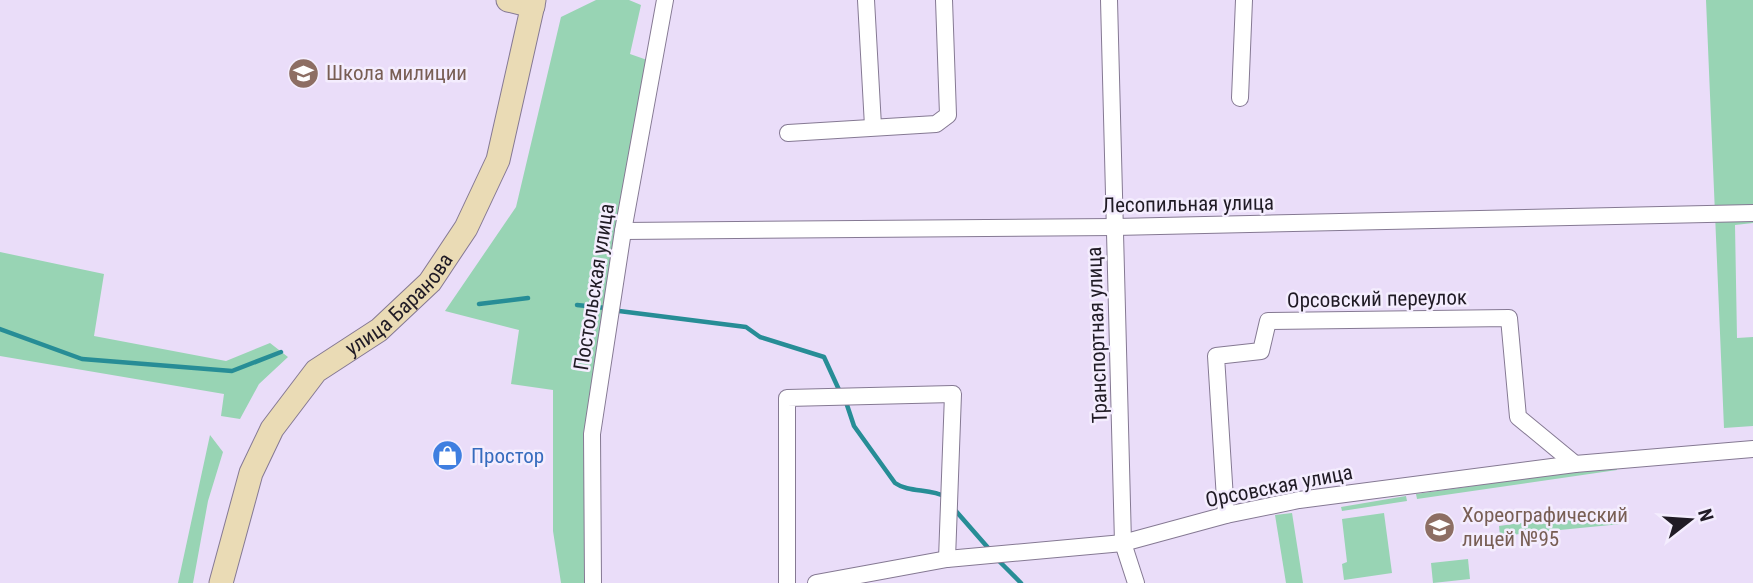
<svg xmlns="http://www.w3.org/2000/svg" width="1753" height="583" font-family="'Roboto Condensed',sans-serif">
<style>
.green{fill:#98d4b4}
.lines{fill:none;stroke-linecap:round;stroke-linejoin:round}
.stream{stroke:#278d96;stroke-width:4.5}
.street-casing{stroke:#857993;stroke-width:18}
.secondary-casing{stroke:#857993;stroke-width:25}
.street{stroke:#fff;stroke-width:16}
.secondary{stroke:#eadbb5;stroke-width:23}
.labels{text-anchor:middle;stroke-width:5;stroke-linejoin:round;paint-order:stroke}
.education-label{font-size:21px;fill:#785e54;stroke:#f4edfe;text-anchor:start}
.street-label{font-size:21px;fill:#201b25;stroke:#f4edfe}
.shop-label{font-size:21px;fill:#366cbe;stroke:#f4edfe;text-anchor:start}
</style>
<rect width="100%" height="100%" fill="#eaddf9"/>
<g class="green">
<path d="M 596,0 L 629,0 L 641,5 L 630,54 L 650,61 L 604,347 L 584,583 L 561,583 L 553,531 L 553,390 L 511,384 L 519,330 L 445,311 L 516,207 L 561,17 Z"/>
<path d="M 1706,0 L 1753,0 L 1753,223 L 1735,225 L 1737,338 L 1753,337 L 1753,426 L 1724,428 Z"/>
<path d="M 0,252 L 104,274 L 94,336 L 226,361 L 270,343 L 288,357 L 259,384 L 240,419 L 221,416 L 224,394 L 0,356 Z"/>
<path d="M 210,435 L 223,452 L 208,501 L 193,583 L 178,583 Z"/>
<path d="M 1616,466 L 1617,470 L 1417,499 L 1416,494 Z"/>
<path d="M 1406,496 L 1407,501 L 1342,511 L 1341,507 Z"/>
<path d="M 1620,509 L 1621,524 L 1500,536 L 1499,526 Z"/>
<path d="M 1292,513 L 1303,583 L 1286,583 L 1275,515 Z"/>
<path d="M 1384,513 L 1392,573 L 1344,580 L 1342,564 L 1347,562 L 1342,519 Z"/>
<path d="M 1468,559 L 1470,579 L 1433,583 L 1431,563 Z"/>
</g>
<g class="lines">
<g class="stream">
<path d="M 479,304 L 528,298"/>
<path d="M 577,305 L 606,308"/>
<path d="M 619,311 L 746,327 L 760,337 L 824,357 L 840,392"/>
<path d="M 0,329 L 82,359 L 232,371 L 281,352"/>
<path d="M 846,402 L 854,426 L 895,483 C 909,493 930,488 946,497"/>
<path d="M 955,510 L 990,550"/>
<path d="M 998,560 L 1021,583"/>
</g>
<defs>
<g id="street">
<path d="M 866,0 L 873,126"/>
<path d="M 1109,0 L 1123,543 L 1136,583"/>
<path d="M 1240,98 L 1244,0"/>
<path d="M 788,133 L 936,124 L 948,115 L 944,0"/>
<path d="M 623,231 L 1115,227 L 1753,213"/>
<path d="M 1226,515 L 1216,356 L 1261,351 L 1268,321 L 1509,318 L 1518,417 L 1575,464"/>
<path d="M 593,583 L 592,434 L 623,231 L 665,0"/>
<path d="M 787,583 L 787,398 L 953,394 L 947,559"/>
<path d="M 816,583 L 947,559 L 1123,543 L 1226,515 L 1299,500 L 1575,464 L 1753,449"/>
</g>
<g id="secondary">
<path d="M 508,0 L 533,6"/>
<path id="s1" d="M 221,583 L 251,473 L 272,429 L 316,371 L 379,330 L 430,282 L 466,228 L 498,160 L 534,0"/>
</g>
</defs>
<use href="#street" class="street-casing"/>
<use href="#secondary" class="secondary-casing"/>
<use href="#street" class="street"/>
<use href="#secondary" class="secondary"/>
</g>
<defs>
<symbol id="university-disc" viewBox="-11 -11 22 22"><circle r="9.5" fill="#8d6e63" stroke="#f4edfe"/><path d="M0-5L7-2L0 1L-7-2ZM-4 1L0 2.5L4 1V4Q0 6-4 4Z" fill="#fff"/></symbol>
<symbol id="shop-disc" viewBox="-11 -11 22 22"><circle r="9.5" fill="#3f7fe0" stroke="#f4edfe"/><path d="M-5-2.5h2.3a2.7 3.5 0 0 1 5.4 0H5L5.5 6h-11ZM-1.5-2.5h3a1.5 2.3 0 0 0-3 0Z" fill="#fff"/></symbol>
<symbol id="school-disc" viewBox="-11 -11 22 22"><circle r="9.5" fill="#8d6e63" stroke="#f4edfe"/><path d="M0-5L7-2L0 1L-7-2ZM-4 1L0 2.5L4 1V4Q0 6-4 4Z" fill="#fff"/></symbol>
</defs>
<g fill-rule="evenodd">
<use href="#university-disc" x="286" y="56" width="35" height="35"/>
<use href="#shop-disc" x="430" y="438" width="35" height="35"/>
<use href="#school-disc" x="1422" y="510" width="35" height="35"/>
</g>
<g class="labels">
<g class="education-label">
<text x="326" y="80">Школа милиции</text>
<text x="1462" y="522">Хореографический<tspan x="1462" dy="24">лицей №95</tspan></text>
</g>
<g class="street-label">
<text transform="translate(1188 204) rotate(-1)" y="7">Лесопильная улица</text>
<text transform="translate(594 287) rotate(-81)" y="7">Постольская улица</text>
<text transform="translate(1377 299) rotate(-1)" y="7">Орсовский переулок</text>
<text dy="7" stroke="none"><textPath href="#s1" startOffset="343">улица Баранова</textPath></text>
<text transform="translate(1097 335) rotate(-92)" y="7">Транспортная улица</text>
<text transform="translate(1279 486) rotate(-11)" y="7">Орсовская улица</text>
</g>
<g class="shop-label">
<text x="471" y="463">Простор</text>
</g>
</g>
<g transform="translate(1690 520) rotate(73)" stroke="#f4edfe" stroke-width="5" paint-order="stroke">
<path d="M0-5L12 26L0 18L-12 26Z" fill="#201b25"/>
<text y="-10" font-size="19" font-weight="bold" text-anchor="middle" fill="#201b25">N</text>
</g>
</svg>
